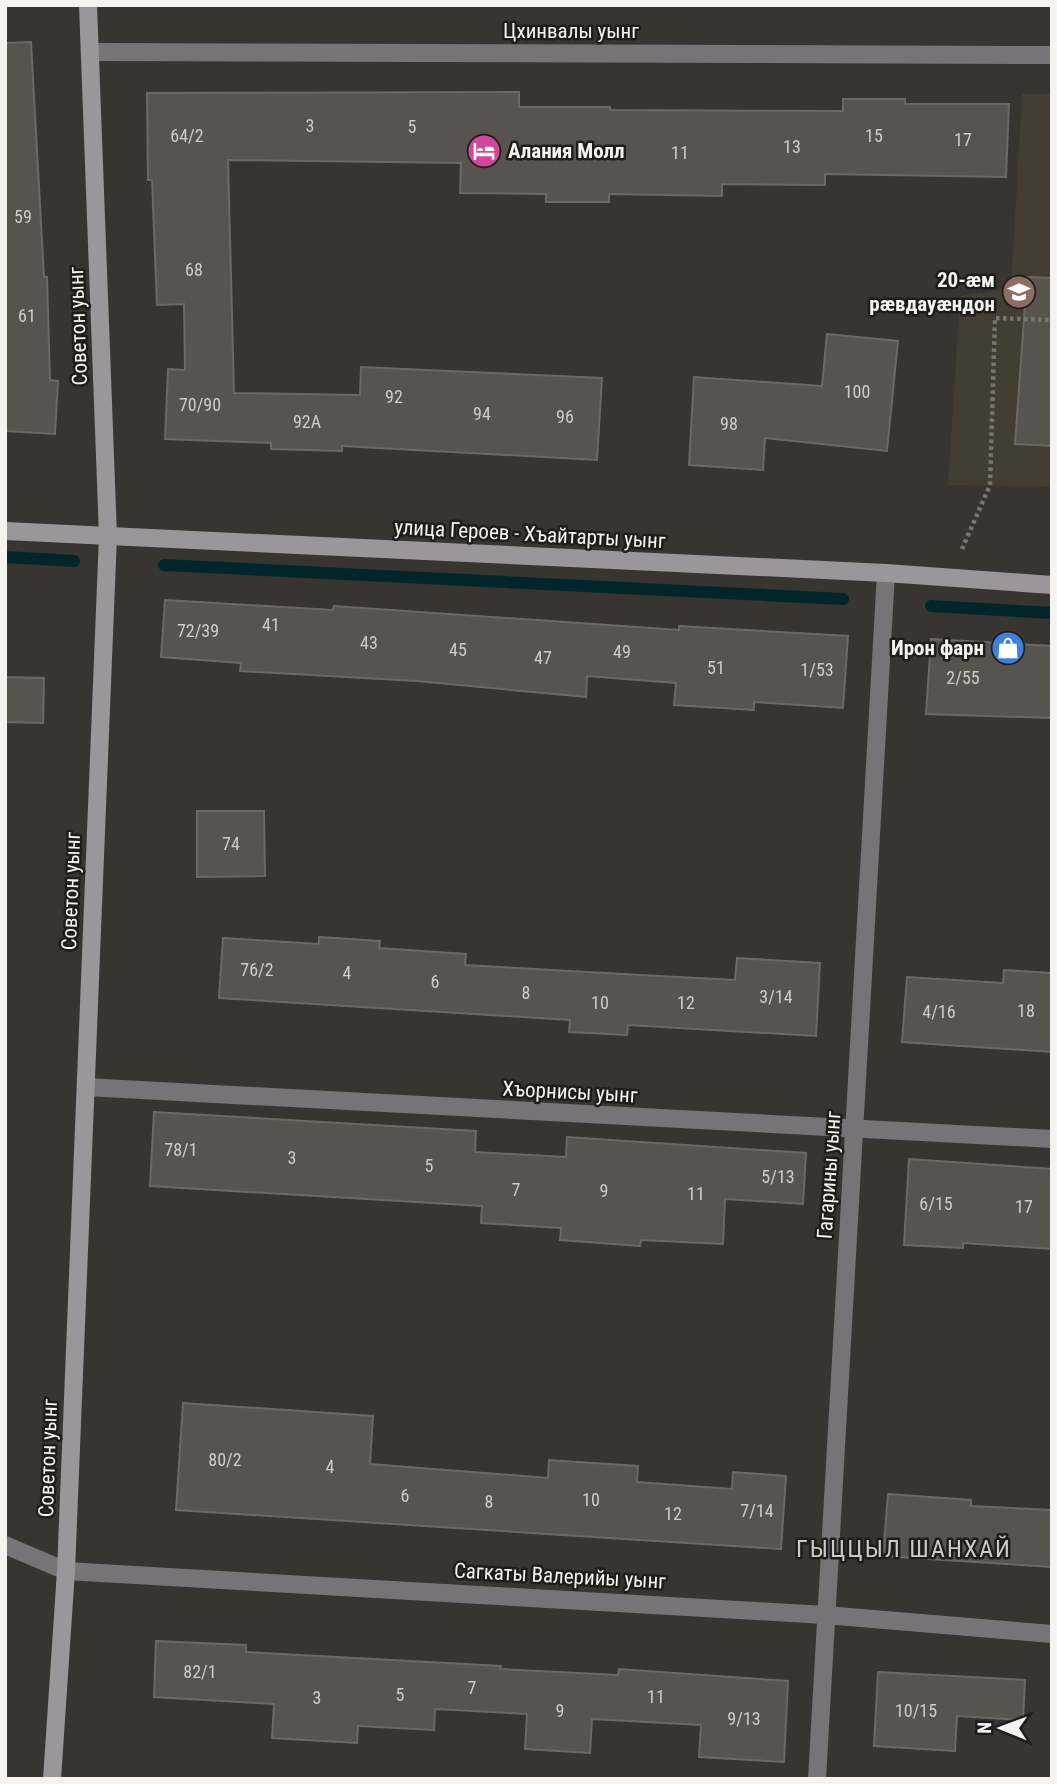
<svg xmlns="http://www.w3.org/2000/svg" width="1057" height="1784" font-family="'Roboto Condensed',sans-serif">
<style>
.built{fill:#433d32}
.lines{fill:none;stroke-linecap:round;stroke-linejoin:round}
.stream{stroke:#00262b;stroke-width:12}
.building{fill:#57544e;stroke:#6c6863;stroke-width:2}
.path{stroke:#787671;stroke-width:4.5;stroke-dasharray:3.5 3.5;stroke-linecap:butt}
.lane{stroke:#767476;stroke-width:18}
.street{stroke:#767476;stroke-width:18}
.secondary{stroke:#9b9699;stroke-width:18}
.labels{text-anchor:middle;stroke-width:5;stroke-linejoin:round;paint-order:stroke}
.number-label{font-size:18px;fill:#cecbc8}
.street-label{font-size:21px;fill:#f5f3f0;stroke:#1e1d1b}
.poi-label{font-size:21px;font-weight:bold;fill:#f5f3f0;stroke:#1e1d1b;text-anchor:end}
.quarter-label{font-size:24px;letter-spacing:2px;fill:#cecac3;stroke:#1e1d1b}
</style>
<rect width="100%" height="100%" fill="#383530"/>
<path class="built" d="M 1022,94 L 1052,94 L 1052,487 L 948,485 L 960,296 L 1011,288 Z"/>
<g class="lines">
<g class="stream">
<path d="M 5,557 L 74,561"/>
<path d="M 164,565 L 843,599"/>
<path d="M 931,606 L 1052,613"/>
</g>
</g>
<g class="building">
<path d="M 31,42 L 44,277 L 47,277 L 50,380 L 58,381 L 55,434 L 5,431 L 5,43 Z"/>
<path d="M 519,92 L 519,107 L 610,107 L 610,110 L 843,111 L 843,99 L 905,99 L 905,104 L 1009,104 L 1006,177 L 825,174 L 825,185 L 722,184 L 722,196 L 609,194 L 609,202 L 546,202 L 546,194 L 460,193 L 461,163 L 228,160 L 234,393 L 360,395 L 361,367 L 602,378 L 597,460 L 342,446 L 342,451 L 271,449 L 271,443 L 165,439 L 168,369 L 185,370 L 184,304 L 157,305 L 152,180 L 148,180 L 147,93 Z"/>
<path d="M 1027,277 L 1052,278 L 1052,446 L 1015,444 Z"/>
<path d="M 827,334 L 898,341 L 887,451 L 765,438 L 763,470 L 689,465 L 694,377 L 822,386 Z"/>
<path d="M 165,600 L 333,610 L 334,606 L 679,630 L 679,626 L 848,636 L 843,708 L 754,702 L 754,710 L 674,705 L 676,683 L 587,676 L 586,697 L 416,681 L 240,671 L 241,663 L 161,657 Z"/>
<path d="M 931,639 L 1052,646 L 1052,718 L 926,714 Z"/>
<path d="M 5,677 L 44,678 L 43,723 L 5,722 Z"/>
<path d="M 197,811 L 264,811 L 265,876 L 197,877 Z"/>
<path d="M 319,937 L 380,941 L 379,948 L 466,954 L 465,965 L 659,976 L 735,980 L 737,958 L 820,963 L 816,1036 L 628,1025 L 627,1035 L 569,1032 L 570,1020 L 219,998 L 223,938 L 319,944 Z"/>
<path d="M 1004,970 L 1052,973 L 1052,1052 L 902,1042 L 907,977 L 1003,983 Z"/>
<path d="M 154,1112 L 476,1131 L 475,1152 L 566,1157 L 567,1137 L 806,1153 L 803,1204 L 725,1199 L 723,1244 L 641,1240 L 640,1246 L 560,1240 L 561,1228 L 481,1223 L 482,1206 L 150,1186 Z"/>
<path d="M 909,1159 L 1052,1169 L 1052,1249 L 963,1243 L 963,1248 L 904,1245 Z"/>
<path d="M 183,1403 L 373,1416 L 370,1464 L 548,1478 L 549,1460 L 638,1466 L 637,1482 L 732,1489 L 733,1472 L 786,1476 L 781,1549 L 176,1510 Z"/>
<path d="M 888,1494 L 971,1500 L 971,1506 L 1052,1510 L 1052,1567 L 883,1556 Z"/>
<path d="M 156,1641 L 246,1645 L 246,1652 L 501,1666 L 500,1669 L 618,1675 L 619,1669 L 788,1681 L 784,1762 L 699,1757 L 701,1725 L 592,1719 L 590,1753 L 525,1749 L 527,1714 L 435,1709 L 434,1730 L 358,1726 L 357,1743 L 272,1738 L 274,1704 L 154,1697 Z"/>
<path d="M 878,1672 L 1025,1680 L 1023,1720 L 957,1716 L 955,1751 L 874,1746 Z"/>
</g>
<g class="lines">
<path class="path" d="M 962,549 L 990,485 L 995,318 L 1052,320"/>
<path class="lane" d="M 5,1545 L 66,1571"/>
<g class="street">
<path d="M 91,52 L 1052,55"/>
<path d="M 86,1087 L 1052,1139"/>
<path d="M 66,1571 L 825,1615 L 1052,1634"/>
<path d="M 817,1779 L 886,573"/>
</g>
<g class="secondary">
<path d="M 5,531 L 886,573 L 1052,585"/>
<path d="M 52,1779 L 66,1571 L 108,536 L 88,5"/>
</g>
</g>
<defs>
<symbol id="hotel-disc" viewBox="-11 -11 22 22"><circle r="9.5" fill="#d1479c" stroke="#1e1d1b"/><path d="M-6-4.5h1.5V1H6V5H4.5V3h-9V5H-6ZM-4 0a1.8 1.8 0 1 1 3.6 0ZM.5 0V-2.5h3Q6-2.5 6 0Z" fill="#fff"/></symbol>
<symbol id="school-disc" viewBox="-11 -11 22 22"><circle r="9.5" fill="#8d6e63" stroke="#1e1d1b"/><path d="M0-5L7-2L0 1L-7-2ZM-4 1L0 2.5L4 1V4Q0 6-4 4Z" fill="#fff"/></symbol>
<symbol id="shop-disc" viewBox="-11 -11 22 22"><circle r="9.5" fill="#3f7fe0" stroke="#1e1d1b"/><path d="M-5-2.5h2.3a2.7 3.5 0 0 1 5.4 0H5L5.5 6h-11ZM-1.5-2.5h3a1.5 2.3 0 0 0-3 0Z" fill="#fff"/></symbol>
</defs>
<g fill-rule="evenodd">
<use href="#hotel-disc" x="465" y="132" width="38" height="38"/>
<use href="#school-disc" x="1000" y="273" width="38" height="38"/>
<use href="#shop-disc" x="989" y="629" width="38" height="38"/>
</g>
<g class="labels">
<g class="number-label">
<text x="310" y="132">3</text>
<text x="412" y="133">5</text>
<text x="187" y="142">64/2</text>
<text x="874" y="142">15</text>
<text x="963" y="146">17</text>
<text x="792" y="153">13</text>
<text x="680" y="159">11</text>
<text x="23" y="223">59</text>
<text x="194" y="276">68</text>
<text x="27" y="322">61</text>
<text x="857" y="398">100</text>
<text x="394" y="403">92</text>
<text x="200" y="411">70/90</text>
<text x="482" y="420">94</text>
<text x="565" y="423">96</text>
<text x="307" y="428">92А</text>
<text x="729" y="430">98</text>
<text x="271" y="631">41</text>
<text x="198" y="637">72/39</text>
<text x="369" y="649">43</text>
<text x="458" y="656">45</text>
<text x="622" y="658">49</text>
<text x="543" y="664">47</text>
<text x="716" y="674">51</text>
<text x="817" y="676">1/53</text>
<text x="963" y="684">2/55</text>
<text x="231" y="850">74</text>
<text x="257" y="976">76/2</text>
<text x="347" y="979">4</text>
<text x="435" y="988">6</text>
<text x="526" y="999">8</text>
<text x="776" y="1003">3/14</text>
<text x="600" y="1009">10</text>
<text x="686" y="1009">12</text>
<text x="1026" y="1017">18</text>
<text x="939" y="1018">4/16</text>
<text x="181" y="1156">78/1</text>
<text x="292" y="1164">3</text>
<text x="429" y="1172">5</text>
<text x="778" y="1183">5/13</text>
<text x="516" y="1196">7</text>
<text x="604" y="1197">9</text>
<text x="696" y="1200">11</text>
<text x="936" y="1210">6/15</text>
<text x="1024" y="1213">17</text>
<text x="225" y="1466">80/2</text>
<text x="330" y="1473">4</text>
<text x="405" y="1502">6</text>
<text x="591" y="1506">10</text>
<text x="489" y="1508">8</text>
<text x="757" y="1517">7/14</text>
<text x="673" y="1520">12</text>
<text x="200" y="1678">82/1</text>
<text x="472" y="1694">7</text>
<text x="400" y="1701">5</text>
<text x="656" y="1703">11</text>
<text x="317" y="1704">3</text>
<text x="560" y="1717">9</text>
<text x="916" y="1717">10/15</text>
<text x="744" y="1725">9/13</text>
</g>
<g class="street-label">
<text x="571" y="38">Цхинвалы уынг</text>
<text transform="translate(78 326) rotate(-92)" y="7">Советон уынг</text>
<text transform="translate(530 534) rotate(3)" y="7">улица Героев - Хъайтарты уынг</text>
<text transform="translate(71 891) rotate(-88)" y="7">Советон уынг</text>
<text transform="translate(570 1092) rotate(3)" y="7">Хъорнисы уынг</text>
<text transform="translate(829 1175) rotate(-86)" y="7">Гагарины уынг</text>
<text transform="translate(48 1458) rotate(-88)" y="7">Советон уынг</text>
<text transform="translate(560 1576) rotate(3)" y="7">Сагкаты Валерийы уынг</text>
</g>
<g class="poi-label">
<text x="508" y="158" text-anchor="start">Алания Молл</text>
<text x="995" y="287">20-æм<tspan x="995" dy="24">рӕвдауӕндон</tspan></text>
<text x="984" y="655">Ирон фарн</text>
</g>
<g class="quarter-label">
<text x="904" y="1557">ГЫЦЦЫЛ ШАНХАЙ</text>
</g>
</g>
<rect width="1057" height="1784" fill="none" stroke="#f5f3f0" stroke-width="14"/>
<g transform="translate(1001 1728) rotate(271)" stroke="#1e1d1b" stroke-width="5" paint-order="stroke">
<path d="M0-5L12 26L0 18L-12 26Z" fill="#f5f3f0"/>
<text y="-10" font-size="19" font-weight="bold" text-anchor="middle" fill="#f5f3f0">N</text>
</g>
</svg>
